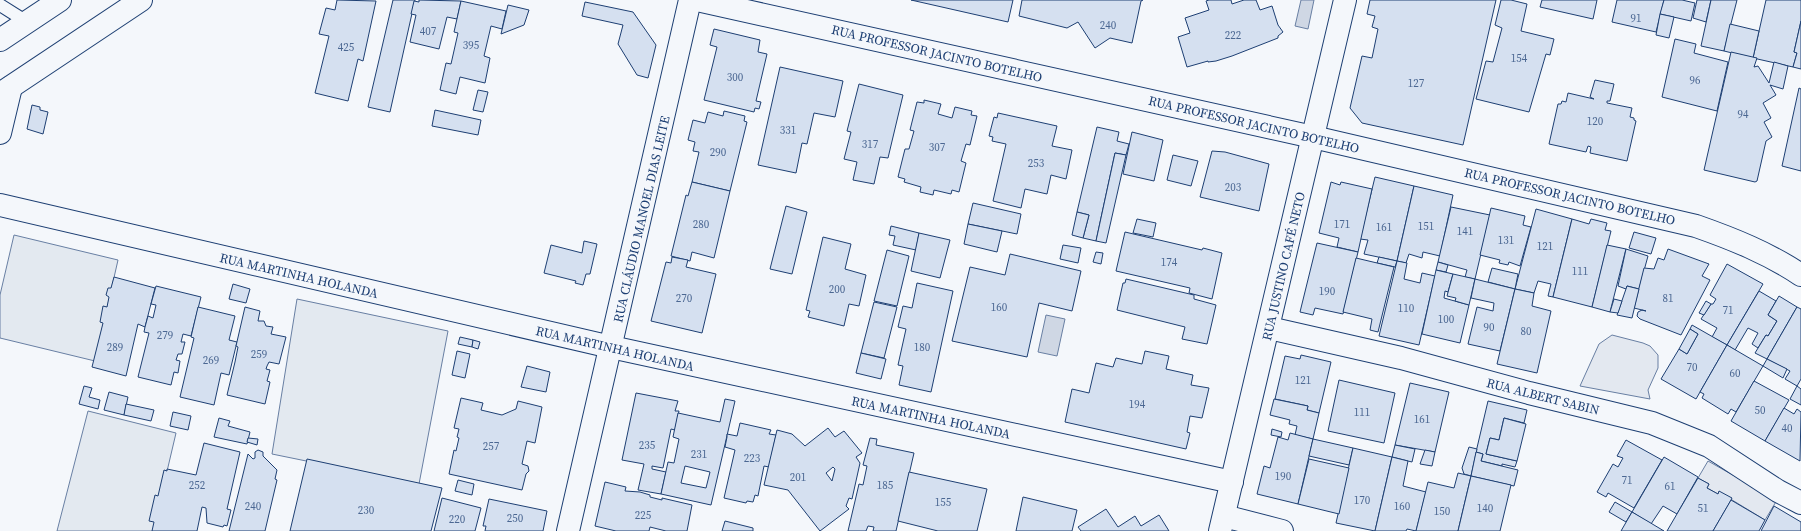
<svg xmlns="http://www.w3.org/2000/svg" width="1801" height="531" font-family="'Source Serif 4',serif">
<style>
.green{fill:#e3e9f0;stroke:#687fa3}
.parking{fill:#e3e8f0;stroke:#687fa3}
.water{fill:#cfd7e4;stroke:#687fa3}
.building{fill:#d5e0f0;stroke:#1d3f73;fill-rule:evenodd}
.lines{fill:none;stroke-linecap:round;stroke-linejoin:round}
.lane-casing{stroke:#1d3f73;stroke-width:14}
.street-casing{stroke:#1d3f73;stroke-width:24}
.secondary-casing{stroke:#1d3f73;stroke-width:24}
.lane{stroke:#f4f7fb;stroke-width:12}
.street{stroke:#f4f7fb;stroke-width:22}
.secondary{stroke:#f4f7fb;stroke-width:22}
.labels{text-anchor:middle;stroke-width:3;stroke-linejoin:round;paint-order:stroke}
.number-label{font-size:11px;fill:#4b6792}
.street-label{font-size:13px;fill:#1d3f73;stroke:#f4f7fb}
</style>
<rect width="100%" height="100%" fill="#f4f7fb"/>
<g class="green">
<path d="M 14,235 L 118,260 L 95,361 L 0,338 L 0,295 Z"/>
<path d="M 297,299 L 448,331 L 419,484 L 272,454 Z"/>
<path d="M 88,411 L 176,433 L 153,531 L 57,531 Z"/>
</g>
<g class="parking">
<path d="M 1612,335 L 1643,343 L 1650,346 L 1658,355 L 1658,368 L 1648,390 L 1650,399 L 1580,386 L 1599,344 Z"/>
<path d="M 1708,461 L 1777,500 L 1765,520 L 1719,492 L 1718,494 L 1707,488 L 1709,484 L 1698,478 Z"/>
</g>
<g class="water">
<path d="M 1301,0 L 1314,0 L 1308,29 L 1295,26 Z"/>
<path d="M 1046,315 L 1065,319 L 1057,356 L 1038,352 Z"/>
</g>
<g class="building">
<path d="M 337,0 L 376,1 L 363,61 L 358,59 L 348,101 L 315,93 L 329,36 L 319,34 L 326,8 L 335,10 Z"/>
<path d="M 393,0 L 415,0 L 390,112 L 368,107 Z"/>
<path d="M 419,0 L 461,1 L 457,19 L 447,17 L 439,49 L 410,42 L 416,15 L 411,14 L 414,1 L 419,2 Z"/>
<path d="M 911,0 L 1013,0 L 1008,22 Z"/>
<path d="M 1022,0 L 1143,0 L 1141,1 L 1132,43 L 1110,38 L 1095,48 L 1078,22 L 1067,28 L 1019,16 Z"/>
<path d="M 1209,0 L 1231,0 L 1232,4 L 1244,0 L 1256,0 L 1260,10 L 1272,6 L 1278,25 L 1283,32 L 1278,36 L 1278,38 L 1232,56 L 1216,61 L 1208,62 L 1208,61 L 1187,67 L 1178,37 L 1190,33 L 1185,18 L 1209,10 L 1206,1 Z"/>
<path d="M 1370,0 L 1496,0 L 1463,145 L 1362,123 L 1350,108 L 1362,56 L 1372,58 L 1378,29 L 1372,27 L 1375,16 L 1367,14 Z"/>
<path d="M 1501,0 L 1511,0 L 1527,4 L 1521,31 L 1554,39 L 1550,55 L 1546,54 L 1529,112 L 1476,99 L 1486,61 L 1493,62 L 1502,28 L 1495,25 Z"/>
<path d="M 1542,0 L 1597,0 L 1593,19 L 1540,7 Z"/>
<path d="M 1617,0 L 1664,0 L 1656,32 L 1612,22 Z"/>
<path d="M 1664,0 L 1682,0 L 1695,3 L 1691,21 L 1660,14 Z"/>
<path d="M 1697,0 L 1711,0 L 1706,22 L 1693,18 Z"/>
<path d="M 1711,0 L 1737,0 L 1724,51 L 1701,46 Z"/>
<path d="M 1766,0 L 1801,0 L 1801,21 L 1794,52 L 1797,53 L 1793,67 L 1753,58 Z"/>
<path d="M 461,1 L 506,11 L 502,29 L 491,26 L 484,56 L 490,58 L 485,83 L 460,77 L 456,94 L 440,90 L 446,63 L 451,64 L 458,33 L 454,32 Z"/>
<path d="M 585,2 L 633,12 L 656,45 L 648,78 L 637,75 L 618,44 L 623,25 L 582,16 Z"/>
<path d="M 508,5 L 529,10 L 524,25 L 501,34 Z"/>
<path d="M 1660,14 L 1674,17 L 1669,38 L 1656,35 Z"/>
<path d="M 1801,21 L 1801,69 L 1793,67 L 1797,53 L 1794,52 Z"/>
<path d="M 1730,24 L 1759,31 L 1753,58 L 1724,51 Z"/>
<path d="M 714,29 L 760,40 L 758,52 L 767,54 L 756,101 L 761,102 L 759,109 L 755,108 L 754,112 L 704,100 L 717,47 L 710,45 Z"/>
<path d="M 1675,39 L 1696,44 L 1694,53 L 1728,62 L 1717,111 L 1662,97 Z"/>
<path d="M 1731,52 L 1757,58 L 1754,67 L 1758,66 L 1769,83 L 1774,62 L 1788,66 L 1783,89 L 1770,85 L 1776,95 L 1763,103 L 1771,118 L 1764,122 L 1772,137 L 1766,141 L 1757,181 L 1755,182 L 1704,170 Z"/>
<path d="M 780,67 L 843,81 L 835,117 L 814,113 L 807,144 L 802,143 L 796,173 L 758,165 Z"/>
<path d="M 1595,80 L 1614,84 L 1610,101 L 1607,101 L 1607,103 L 1632,108 L 1630,117 L 1634,118 L 1634,120 L 1636,121 L 1627,161 L 1590,153 L 1591,147 L 1588,146 L 1586,152 L 1549,144 L 1558,104 L 1561,104 L 1562,101 L 1566,102 L 1568,93 L 1594,99 L 1590,97 Z"/>
<path d="M 859,84 L 903,95 L 888,158 L 880,157 L 874,184 L 853,180 L 857,162 L 844,159 L 851,132 L 847,131 Z"/>
<path d="M 1799,88 L 1801,89 L 1801,171 L 1782,166 Z"/>
<path d="M 478,90 L 488,92 L 483,112 L 473,110 Z"/>
<path d="M 924,100 L 941,104 L 938,114 L 952,118 L 955,107 L 972,111 L 971,115 L 977,116 L 970,145 L 966,144 L 961,161 L 966,163 L 959,192 L 952,190 L 951,194 L 934,190 L 933,195 L 920,192 L 921,187 L 904,182 L 905,179 L 898,177 L 905,149 L 909,149 L 914,131 L 910,130 L 917,102 L 924,103 Z"/>
<path d="M 32,105 L 40,107 L 40,110 L 48,112 L 43,134 L 27,129 Z"/>
<path d="M 435,110 L 481,120 L 478,135 L 432,126 Z"/>
<path d="M 724,111 L 745,116 L 744,121 L 747,122 L 730,191 L 692,182 L 699,152 L 693,151 L 695,142 L 688,140 L 693,120 L 705,123 L 708,112 L 723,116 Z"/>
<path d="M 998,113 L 1057,126 L 1052,146 L 1072,150 L 1066,179 L 1051,175 L 1047,194 L 1025,189 L 1021,208 L 993,201 L 1006,144 L 992,141 L 993,137 L 989,136 L 994,117 L 997,118 Z"/>
<path d="M 1097,127 L 1119,132 L 1117,141 L 1129,144 L 1126,155 L 1115,153 L 1096,241 L 1083,238 L 1089,215 L 1077,212 Z"/>
<path d="M 1132,132 L 1163,140 L 1154,181 L 1123,174 Z"/>
<path d="M 1212,151 L 1225,152 L 1269,164 L 1259,211 L 1200,197 Z"/>
<path d="M 1115,153 L 1126,155 L 1106,243 L 1096,241 Z"/>
<path d="M 1173,155 L 1198,161 L 1191,186 L 1167,180 Z"/>
<path d="M 1375,177 L 1414,186 L 1397,261 L 1364,254 L 1368,240 L 1360,239 Z"/>
<path d="M 692,182 L 730,191 L 714,258 L 692,252 L 690,261 L 671,256 L 686,195 L 688,196 Z"/>
<path d="M 1331,182 L 1340,185 L 1341,182 L 1372,189 L 1358,252 L 1337,247 L 1339,238 L 1319,233 Z"/>
<path d="M 1414,186 L 1453,195 L 1440,256 L 1423,252 L 1422,258 L 1409,254 L 1406,263 L 1397,261 Z"/>
<path d="M 973,203 L 1021,214 L 1017,234 L 968,224 Z"/>
<path d="M 786,206 L 807,212 L 792,274 L 770,269 Z"/>
<path d="M 1451,207 L 1490,215 L 1475,279 L 1465,277 L 1467,270 L 1438,262 Z"/>
<path d="M 1491,208 L 1525,216 L 1523,225 L 1531,227 L 1520,266 L 1509,262 L 1508,265 L 1499,263 L 1500,260 L 1480,255 Z"/>
<path d="M 1536,209 L 1572,219 L 1553,297 L 1548,296 L 1551,284 L 1538,281 L 1534,293 L 1515,289 Z"/>
<path d="M 1077,212 L 1089,215 L 1083,238 L 1072,235 Z"/>
<path d="M 1137,219 L 1156,223 L 1153,237 L 1133,233 Z"/>
<path d="M 1572,219 L 1589,224 L 1591,219 L 1607,223 L 1605,230 L 1611,231 L 1592,307 L 1553,297 Z"/>
<path d="M 968,224 L 1002,231 L 997,252 L 964,244 Z"/>
<path d="M 891,226 L 919,233 L 916,250 L 893,245 L 895,236 L 889,235 Z"/>
<path d="M 1125,232 L 1202,250 L 1203,248 L 1222,253 L 1212,299 L 1189,293 L 1190,288 L 1116,271 Z"/>
<path d="M 1634,232 L 1656,238 L 1651,254 L 1629,248 Z"/>
<path d="M 919,233 L 950,240 L 940,278 L 911,271 Z"/>
<path d="M 823,237 L 851,244 L 845,269 L 866,275 L 859,306 L 849,304 L 844,326 L 808,317 L 810,311 L 806,310 Z"/>
<path d="M 584,241 L 597,244 L 590,274 L 586,274 L 583,285 L 575,283 L 576,281 L 544,273 L 551,245 L 582,253 Z"/>
<path d="M 1317,243 L 1358,252 L 1343,314 L 1315,308 L 1313,315 L 1300,312 Z"/>
<path d="M 1063,245 L 1081,248 L 1078,263 L 1060,259 Z"/>
<path d="M 1607,245 L 1626,249 L 1610,312 L 1592,307 Z"/>
<path d="M 1626,249 L 1648,256 L 1639,289 L 1627,286 L 1626,289 L 1618,286 Z"/>
<path d="M 1668,249 L 1709,264 L 1702,276 L 1710,280 L 1681,335 L 1640,319 L 1637,316 L 1638,312 L 1642,310 L 1646,311 L 1634,308 L 1644,268 L 1654,269 L 1658,258 L 1664,260 Z"/>
<path d="M 887,250 L 909,256 L 897,306 L 874,301 Z"/>
<path d="M 1096,252 L 1103,253 L 1101,264 L 1093,262 Z"/>
<path d="M 1010,254 L 1081,271 L 1072,311 L 1039,303 L 1027,357 L 952,341 L 970,267 L 1005,275 Z"/>
<path d="M 672,257 L 688,260 L 686,267 L 716,274 L 702,333 L 651,321 L 666,262 L 671,263 Z"/>
<path d="M 1379,257 L 1397,261 L 1395,267 L 1377,263 Z"/>
<path d="M 1356,258 L 1394,267 L 1378,332 L 1370,330 L 1372,319 L 1343,312 Z"/>
<path d="M 1397,261 L 1407,263 L 1404,279 L 1420,283 L 1422,273 L 1435,276 L 1419,345 L 1379,336 Z"/>
<path d="M 1438,262 L 1448,265 L 1446,272 L 1436,270 Z"/>
<path d="M 1727,264 L 1763,284 L 1727,345 L 1712,337 L 1717,328 L 1701,319 L 1711,304 L 1713,304 L 1716,299 L 1710,295 Z"/>
<path d="M 1492,268 L 1518,274 L 1515,289 L 1488,282 Z"/>
<path d="M 1436,270 L 1453,274 L 1448,292 L 1445,291 L 1444,298 L 1469,305 L 1460,343 L 1422,334 Z"/>
<path d="M 1453,274 L 1475,279 L 1469,305 L 1455,301 L 1456,298 L 1447,296 Z"/>
<path d="M 114,277 L 155,288 L 145,327 L 138,324 L 126,376 L 92,367 L 103,323 L 100,322 L 103,306 L 107,307 L 109,297 L 106,295 L 108,288 L 111,288 Z"/>
<path d="M 1126,279 L 1194,295 L 1194,299 L 1216,305 L 1207,344 L 1182,339 L 1185,327 L 1117,310 L 1123,283 L 1125,283 Z"/>
<path d="M 1475,279 L 1515,289 L 1500,351 L 1468,344 L 1477,307 L 1493,311 L 1494,303 L 1471,298 Z"/>
<path d="M 917,283 L 953,291 L 931,392 L 899,385 L 903,366 L 898,365 L 906,329 L 898,327 L 903,306 L 912,308 Z"/>
<path d="M 233,284 L 250,289 L 246,303 L 229,299 Z"/>
<path d="M 156,286 L 201,297 L 191,336 L 183,334 L 181,342 L 185,342 L 182,354 L 178,354 L 176,360 L 180,361 L 178,373 L 174,372 L 171,385 L 138,377 L 149,333 L 144,332 L 145,327 L 148,316 L 153,318 L 156,305 L 151,304 Z"/>
<path d="M 1627,286 L 1639,289 L 1632,318 L 1617,315 Z"/>
<path d="M 1515,289 L 1534,293 L 1532,306 L 1551,311 L 1537,373 L 1497,364 Z"/>
<path d="M 1759,291 L 1776,301 L 1768,315 L 1777,321 L 1768,336 L 1766,335 L 1758,348 L 1752,344 L 1758,333 L 1748,328 L 1735,350 L 1727,345 Z"/>
<path d="M 1779,296 L 1797,307 L 1767,359 L 1755,353 L 1766,335 L 1768,336 L 1777,321 L 1768,315 Z"/>
<path d="M 1614,299 L 1622,301 L 1618,313 L 1610,312 Z"/>
<path d="M 1706,301 L 1711,304 L 1704,315 L 1699,313 Z"/>
<path d="M 874,302 L 897,307 L 884,358 L 861,353 Z"/>
<path d="M 198,307 L 235,316 L 229,340 L 237,342 L 229,375 L 221,373 L 214,405 L 180,397 L 194,338 L 191,337 Z"/>
<path d="M 245,307 L 260,311 L 258,321 L 264,321 L 266,326 L 273,327 L 271,334 L 286,337 L 279,364 L 269,362 L 267,366 L 266,369 L 270,370 L 267,381 L 270,382 L 265,404 L 227,395 L 235,362 L 238,347 L 236,346 Z"/>
<path d="M 1797,307 L 1801,309 L 1801,379 L 1797,386 L 1785,379 L 1790,371 L 1767,359 Z"/>
<path d="M 1692,325 L 1727,345 L 1696,399 L 1661,379 L 1679,349 L 1687,354 L 1698,334 L 1690,329 Z"/>
<path d="M 1690,329 L 1698,334 L 1687,354 L 1679,349 Z"/>
<path d="M 460,337 L 473,340 L 472,347 L 458,344 Z"/>
<path d="M 473,340 L 480,342 L 478,349 L 472,347 Z"/>
<path d="M 1727,345 L 1763,366 L 1736,412 L 1731,409 L 1728,414 L 1702,398 L 1704,394 L 1700,392 Z"/>
<path d="M 457,351 L 470,354 L 465,378 L 452,375 Z"/>
<path d="M 1145,351 L 1169,356 L 1166,369 L 1193,375 L 1191,385 L 1209,388 L 1202,418 L 1190,416 L 1187,432 L 1190,433 L 1186,449 L 1065,422 L 1072,389 L 1089,393 L 1096,363 L 1113,367 L 1116,358 L 1142,364 Z"/>
<path d="M 861,353 L 886,359 L 881,379 L 856,373 Z"/>
<path d="M 1301,355 L 1331,362 L 1319,413 L 1307,410 L 1308,406 L 1275,399 L 1285,356 L 1300,359 Z"/>
<path d="M 1767,359 L 1787,369 L 1783,378 L 1763,366 Z"/>
<path d="M 527,366 L 550,372 L 546,392 L 521,387 Z"/>
<path d="M 1339,380 L 1395,393 L 1384,443 L 1328,431 Z"/>
<path d="M 1754,381 L 1789,400 L 1765,441 L 1731,421 Z"/>
<path d="M 1410,383 L 1449,392 L 1435,452 L 1395,445 Z"/>
<path d="M 84,386 L 92,388 L 89,397 L 100,400 L 98,409 L 79,404 Z"/>
<path d="M 1797,386 L 1801,389 L 1801,405 L 1790,399 Z"/>
<path d="M 109,392 L 128,397 L 124,415 L 104,410 Z"/>
<path d="M 636,393 L 678,401 L 675,411 L 679,411 L 675,430 L 671,429 L 663,468 L 652,466 L 652,469 L 666,472 L 661,494 L 638,490 L 644,464 L 622,460 Z"/>
<path d="M 461,398 L 483,403 L 481,410 L 502,415 L 516,409 L 518,401 L 542,407 L 535,443 L 527,441 L 522,464 L 528,466 L 529,471 L 526,474 L 522,490 L 449,474 L 454,450 L 456,451 L 459,438 L 457,437 L 459,429 L 454,428 Z"/>
<path d="M 725,399 L 735,401 L 711,505 L 661,494 L 668,462 L 674,463 L 679,439 L 673,437 L 678,413 L 720,422 ZM 685,466 L 710,472 L 706,488 L 681,483 Z"/>
<path d="M 1274,399 L 1308,406 L 1307,410 L 1319,413 L 1313,439 L 1295,435 L 1297,426 L 1289,424 L 1290,420 L 1270,415 Z"/>
<path d="M 1488,401 L 1527,410 L 1524,423 L 1504,418 L 1499,440 L 1490,438 L 1486,454 L 1517,461 L 1515,467 L 1502,464 L 1502,466 L 1481,461 L 1483,454 L 1476,452 Z"/>
<path d="M 126,404 L 154,410 L 151,421 L 124,415 Z"/>
<path d="M 1784,408 L 1794,414 L 1797,409 L 1801,412 L 1800,461 L 1765,441 Z"/>
<path d="M 173,412 L 191,416 L 188,430 L 170,426 Z"/>
<path d="M 219,418 L 230,421 L 228,426 L 250,432 L 247,444 L 214,437 Z"/>
<path d="M 1504,418 L 1526,424 L 1517,461 L 1486,454 L 1490,438 L 1499,440 Z"/>
<path d="M 740,423 L 771,430 L 769,434 L 776,435 L 769,467 L 764,466 L 758,496 L 755,495 L 753,502 L 747,501 L 746,503 L 724,498 L 735,450 L 725,447 L 727,437 L 727,434 L 737,436 Z"/>
<path d="M 828,428 L 835,437 L 844,431 L 862,453 L 856,457 L 860,463 L 852,499 L 849,498 L 846,506 L 849,509 L 820,531 L 788,490 L 764,485 L 777,430 L 792,434 L 805,446 ZM 833,467 L 835,469 L 832,481 L 826,473 Z"/>
<path d="M 1272,429 L 1282,432 L 1281,437 L 1271,435 Z"/>
<path d="M 1290,433 L 1313,439 L 1298,504 L 1257,494 L 1264,466 L 1270,468 L 1278,437 L 1288,440 Z"/>
<path d="M 248,438 L 258,439 L 257,445 L 247,442 Z"/>
<path d="M 870,438 L 877,439 L 876,445 L 914,453 L 896,531 L 873,531 L 874,527 L 868,526 L 866,531 L 848,531 L 859,484 L 863,485 L 867,466 L 863,465 Z"/>
<path d="M 1313,439 L 1353,448 L 1349,465 L 1309,456 Z"/>
<path d="M 1626,440 L 1662,460 L 1634,508 L 1608,493 L 1606,497 L 1597,492 L 1613,464 L 1618,467 L 1623,458 L 1617,456 Z"/>
<path d="M 204,443 L 240,452 L 227,509 L 231,510 L 227,526 L 224,525 L 223,527 L 207,523 L 206,508 L 202,507 L 197,531 L 152,531 L 154,522 L 149,521 L 155,495 L 158,496 L 164,470 L 167,471 L 167,469 L 196,475 Z"/>
<path d="M 1395,445 L 1415,449 L 1412,462 L 1392,457 Z"/>
<path d="M 1469,447 L 1477,449 L 1471,476 L 1464,474 L 1462,468 Z"/>
<path d="M 1353,448 L 1392,457 L 1375,531 L 1336,523 Z"/>
<path d="M 258,450 L 263,452 L 263,456 L 277,470 L 275,479 L 277,480 L 265,531 L 229,531 L 248,454 L 253,459 L 255,458 L 255,452 Z"/>
<path d="M 1425,450 L 1435,452 L 1432,466 L 1420,464 Z"/>
<path d="M 1476,452 L 1483,454 L 1481,461 L 1518,470 L 1514,486 L 1471,476 Z"/>
<path d="M 1392,457 L 1408,461 L 1403,486 L 1426,492 L 1416,531 L 1407,529 L 1406,531 L 1375,531 Z"/>
<path d="M 1664,457 L 1698,477 L 1677,514 L 1663,506 L 1651,524 L 1632,512 Z"/>
<path d="M 307,459 L 442,488 L 431,531 L 290,531 Z"/>
<path d="M 1309,459 L 1349,468 L 1339,514 L 1298,504 Z"/>
<path d="M 909,472 L 987,489 L 977,531 L 938,531 L 898,521 Z"/>
<path d="M 1458,473 L 1471,476 L 1458,531 L 1416,531 L 1428,482 L 1454,488 Z"/>
<path d="M 1471,476 L 1511,485 L 1500,531 L 1458,531 Z"/>
<path d="M 1698,478 L 1709,484 L 1707,488 L 1718,494 L 1719,491 L 1732,498 L 1730,502 L 1713,531 L 1667,531 Z"/>
<path d="M 458,480 L 474,484 L 472,495 L 455,491 Z"/>
<path d="M 605,482 L 626,487 L 625,491 L 640,492 L 650,495 L 650,497 L 662,500 L 662,498 L 692,505 L 687,531 L 666,531 L 650,527 L 649,531 L 616,531 L 595,526 Z"/>
<path d="M 1023,497 L 1077,510 L 1072,531 L 1016,531 Z"/>
<path d="M 442,498 L 481,508 L 475,531 L 434,531 Z"/>
<path d="M 489,499 L 547,511 L 543,531 L 485,531 L 486,526 L 483,526 Z"/>
<path d="M 1731,500 L 1765,520 L 1759,531 L 1713,531 Z"/>
<path d="M 1615,502 L 1632,512 L 1626,522 L 1609,512 Z"/>
<path d="M 1774,506 L 1801,522 L 1801,531 L 1761,531 Z"/>
<path d="M 1106,509 L 1118,527 L 1135,516 L 1141,526 L 1159,515 L 1169,531 L 1081,531 L 1078,527 Z"/>
<path d="M 1632,512 L 1649,522 L 1664,531 L 1621,531 Z"/>
<path d="M 725,521 L 753,528 L 753,531 L 722,531 Z"/>
</g>
<g class="lines">
<defs>
<path id="lane" d="M 0,5 L 27,22"/>
<g id="street">
<path d="M 697,0 L 1313,137 L 1696,226 C 1733,239 1768,253 1801,275"/>
<path d="M 0,133 L 11,87"/>
<path d="M 0,205 L 611,347 L 1232,482"/>
<path d="M 1269,328 L 1401,358 L 1529,393 L 1652,423 L 1709,446 L 1778,491 L 1801,503"/>
<path d="M 1224,516 L 1282,531"/>
<path d="M 568,531 L 690,0"/>
<path d="M 1220,531 L 1345,0"/>
</g>
<g id="secondary">
<path d="M 0,40 L 60,0"/>
<path d="M 0,94 L 141,0"/>
</g>
</defs>
<use href="#lane" class="lane-casing"/>
<use href="#street" class="street-casing"/>
<use href="#secondary" class="secondary-casing"/>
<use href="#lane" class="lane"/>
<use href="#street" class="street"/>
<use href="#secondary" class="secondary"/>
</g>
<g class="labels">
<g class="number-label">
<text x="1636" y="22">91</text>
<text x="1108" y="29">240</text>
<text x="428" y="35">407</text>
<text x="1233" y="39">222</text>
<text x="471" y="49">395</text>
<text x="346" y="51">425</text>
<text x="1519" y="62">154</text>
<text x="735" y="81">300</text>
<text x="1695" y="84">96</text>
<text x="1416" y="87">127</text>
<text x="1743" y="118">94</text>
<text x="1595" y="125">120</text>
<text x="788" y="134">331</text>
<text x="870" y="148">317</text>
<text x="937" y="151">307</text>
<text x="718" y="156">290</text>
<text x="1036" y="167">253</text>
<text x="1233" y="191">203</text>
<text x="701" y="228">280</text>
<text x="1342" y="228">171</text>
<text x="1426" y="230">151</text>
<text x="1384" y="231">161</text>
<text x="1465" y="235">141</text>
<text x="1506" y="244">131</text>
<text x="1545" y="250">121</text>
<text x="1169" y="266">174</text>
<text x="1580" y="275">111</text>
<text x="837" y="293">200</text>
<text x="1327" y="295">190</text>
<text x="684" y="302">270</text>
<text x="1668" y="302">81</text>
<text x="999" y="311">160</text>
<text x="1406" y="312">110</text>
<text x="1728" y="314">71</text>
<text x="1446" y="323">100</text>
<text x="1489" y="331">90</text>
<text x="1526" y="335">80</text>
<text x="165" y="339">279</text>
<text x="115" y="351">289</text>
<text x="922" y="351">180</text>
<text x="259" y="358">259</text>
<text x="211" y="364">269</text>
<text x="1692" y="371">70</text>
<text x="1735" y="377">60</text>
<text x="1303" y="384">121</text>
<text x="1137" y="408">194</text>
<text x="1760" y="414">50</text>
<text x="1362" y="416">111</text>
<text x="1422" y="423">161</text>
<text x="1787" y="432">40</text>
<text x="647" y="449">235</text>
<text x="491" y="450">257</text>
<text x="699" y="458">231</text>
<text x="752" y="462">223</text>
<text x="1283" y="480">190</text>
<text x="798" y="481">201</text>
<text x="1627" y="484">71</text>
<text x="197" y="489">252</text>
<text x="885" y="489">185</text>
<text x="1670" y="490">61</text>
<text x="1362" y="504">170</text>
<text x="943" y="506">155</text>
<text x="253" y="510">240</text>
<text x="1402" y="510">160</text>
<text x="1485" y="512">140</text>
<text x="1703" y="512">51</text>
<text x="366" y="514">230</text>
<text x="1442" y="515">150</text>
<text x="643" y="519">225</text>
<text x="515" y="522">250</text>
<text x="457" y="523">220</text>
</g>
<g class="street-label">
<text transform="translate(937 53) rotate(13)" y="5">RUA PROFESSOR JACINTO BOTELHO</text>
<text transform="translate(1254 124) rotate(13)" y="5">RUA PROFESSOR JACINTO BOTELHO</text>
<text transform="translate(1570 196) rotate(13)" y="5">RUA PROFESSOR JACINTO BOTELHO</text>
<text transform="translate(641 219) rotate(-77)" y="5">RUA CLÁUDIO MANOEL DIAS LEITE</text>
<text transform="translate(1283 266) rotate(-77)" y="5">RUA JUSTINO CAFÉ NETO</text>
<text transform="translate(299 275) rotate(13)" y="5">RUA MARTINHA HOLANDA</text>
<text transform="translate(615 348) rotate(13)" y="5">RUA MARTINHA HOLANDA</text>
<text transform="translate(1543 396) rotate(14)" y="5">RUA ALBERT SABIN</text>
<text transform="translate(931 417) rotate(12)" y="5">RUA MARTINHA HOLANDA</text>
</g>
</g>
</svg>
